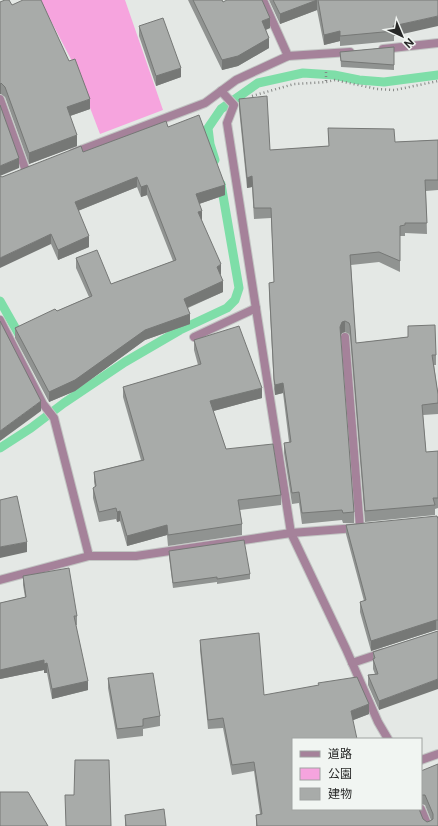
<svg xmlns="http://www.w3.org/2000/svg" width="438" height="826" font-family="'Public Sans','Noto Sans JP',sans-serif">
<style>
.green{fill:#f6a4de}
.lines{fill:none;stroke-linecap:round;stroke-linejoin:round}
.stream{stroke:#7edea8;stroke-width:9}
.lane-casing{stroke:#c2c5c3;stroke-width:10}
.street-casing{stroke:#c2c5c3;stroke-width:10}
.path{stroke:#848684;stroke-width:2.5;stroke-dasharray:1 3;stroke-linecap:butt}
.lane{stroke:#a5829a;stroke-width:8}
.street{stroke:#a5829a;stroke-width:8}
.wall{fill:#909391}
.shaded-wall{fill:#767876}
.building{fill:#a8aba9;stroke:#767876}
</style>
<rect width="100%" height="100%" fill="#e4e8e5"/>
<path class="green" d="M 40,0 L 125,0 L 163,110 L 100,134 L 73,63 Z"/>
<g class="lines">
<g class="stream">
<path d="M 215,160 L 210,144 L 208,128 L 221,109 L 258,83 L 303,73 L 334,75 L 359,80 L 384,82 L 438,75"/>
<path d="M 0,301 L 21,338"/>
<path d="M 0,448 L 31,428 L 64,403 L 125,362 L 180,330 L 227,308 L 235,300 L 239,288 L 221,184"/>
</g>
<defs>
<g id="lane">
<path d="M 0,99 L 26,171"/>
<path d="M 345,337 L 360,528"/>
</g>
<g id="street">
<path d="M 263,0 L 288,56"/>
<path d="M 383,49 L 438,43"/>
<path d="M 221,91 L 234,105 L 227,123 L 291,533 L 346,649 L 378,722 L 388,739"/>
<path d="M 73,153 L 205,103 L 236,80 L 288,56 L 350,52"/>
<path d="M 0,320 L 43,404 L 54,418 L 89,556"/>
<path d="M 194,337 L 256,308"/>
<path d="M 0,580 L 89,556 L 136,556 L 291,533 L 356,528"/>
<path d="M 352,663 L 382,653"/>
<path d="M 421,760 L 438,754"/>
<path d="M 421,809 L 428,826"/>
</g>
</defs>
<use href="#lane" class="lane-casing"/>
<use href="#street" class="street-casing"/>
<g class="path">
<path d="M 326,72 L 326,82"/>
<path d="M 252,96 L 294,84 L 326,82 L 335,80 L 377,89 L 395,90 L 438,81"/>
</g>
<use href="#lane" class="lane"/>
<use href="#street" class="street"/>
</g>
<g class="wall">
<path d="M 188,0 L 222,0 L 223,2 L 270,28 L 266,30 L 269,48 L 238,66 L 222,70 Z"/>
<path d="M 269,0 L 438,0 L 394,36 L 394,41 L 340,46 L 340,41 L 324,45 L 317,10 L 280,24 Z"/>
<path d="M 0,2 L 12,5 L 90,109 L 70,116 L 77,146 L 29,164 L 5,97 L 1,94 Z"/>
<path d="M 139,26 L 181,77 L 156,86 L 139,36 Z"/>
<path d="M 394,47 L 394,70 L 341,67 L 340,52 Z"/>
<path d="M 239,99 L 270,150 L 329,146 L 328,128 L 395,142 L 438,140 L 438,190 L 426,191 L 427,234 L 405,233 L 405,236 L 400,236 L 400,272 L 379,262 L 351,265 L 356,343 L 408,337 L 408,326 L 436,355 L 436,365 L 434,365 L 438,394 L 438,414 L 423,415 L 426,452 L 438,451 L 438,508 L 435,509 L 435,515 L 365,522 L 350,337 L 349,334 L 345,332 L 342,333 L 340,336 L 354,512 L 354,523 L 343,523 L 342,520 L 302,524 L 299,503 L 292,504 L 284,453 L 284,443 L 289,442 L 283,393 L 275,395 L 274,389 L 269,293 L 269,283 L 274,282 L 271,218 L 254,219 L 252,187 L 247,188 L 239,109 Z"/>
<path d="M 168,127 L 225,195 L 199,204 L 202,221 L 221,274 L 220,275 L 223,292 L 188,308 L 190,324 L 145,340 L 75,391 L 49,402 L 15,338 L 15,328 L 57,311 L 89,297 L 76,268 L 76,258 L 111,284 L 173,261 L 147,195 L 141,197 L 137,187 L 78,211 L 89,247 L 58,260 L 51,244 L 2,177 Z"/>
<path d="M 194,340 L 262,398 L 213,411 L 226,449 L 281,495 L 281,505 L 240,510 L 242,524 L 242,535 L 168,546 L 167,535 L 127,546 L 120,521 L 117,522 L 116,519 L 99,522 L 93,498 L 93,488 L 95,487 L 94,482 L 94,472 L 141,460 L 123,397 L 123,387 L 198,365 L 194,350 Z"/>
<path d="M 438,519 L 438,630 L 436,630 L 371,651 L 360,612 L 360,602 L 364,601 L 346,534 L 346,525 Z"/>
<path d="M 169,551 L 250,574 L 250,579 L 217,584 L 217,582 L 173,588 L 169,557 Z"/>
<path d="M 23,576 L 77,616 L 77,625 L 76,625 L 88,690 L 52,699 L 47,673 L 44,673 L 44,670 L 0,679 L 0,603 L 25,597 L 23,585 Z"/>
<path d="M 438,631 L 379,710 L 368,685 L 368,675 L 375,674 L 373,669 L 373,652 Z"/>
<path d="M 200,640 L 264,695 L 369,714 L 353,720 L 293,809 L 423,819 L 427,822 L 430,821 L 431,820 L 425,805 L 421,804 L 421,771 L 438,826 L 256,826 L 256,815 L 260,814 L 254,771 L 232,775 L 223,728 L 208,729 L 200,650 Z"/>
<path d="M 108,678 L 160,716 L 160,726 L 143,729 L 143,736 L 117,739 L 108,688 Z"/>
<path d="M 125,815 L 166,826 L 125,826 Z"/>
</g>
<g class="shaded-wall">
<path d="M 317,0 L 317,10 L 280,24 L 280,14 Z"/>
<path d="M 438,16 L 438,26 L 394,36 L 393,26 Z"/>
<path d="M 270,18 L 270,28 L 262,31 L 262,21 Z"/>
<path d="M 340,31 L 340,41 L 324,45 L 324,35 Z"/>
<path d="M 269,38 L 269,48 L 238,66 L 222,70 L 222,60 Z"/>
<path d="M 181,68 L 181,77 L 156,86 L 156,76 Z"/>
<path d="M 1,83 L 1,94 L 0,94 L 0,84 Z"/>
<path d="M 90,99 L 90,109 L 67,117 L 67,107 Z"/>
<path d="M 77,135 L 77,146 L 29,164 L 29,153 Z"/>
<path d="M 19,158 L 19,168 L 0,176 L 0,166 Z"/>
<path d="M 252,176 L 252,187 L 247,188 L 247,178 Z"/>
<path d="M 137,177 L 137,187 L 75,212 L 75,202 Z"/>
<path d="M 147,185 L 147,195 L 141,197 L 141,187 Z"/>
<path d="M 225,185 L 225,195 L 196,205 L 196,194 Z"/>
<path d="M 202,211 L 202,221 L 198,212 Z"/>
<path d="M 51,234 L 51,244 L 0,268 L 0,258 Z"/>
<path d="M 89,236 L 89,247 L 58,260 L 58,250 Z"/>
<path d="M 221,264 L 221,274 L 217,277 L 217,267 Z"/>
<path d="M 223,281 L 223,292 L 184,309 L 184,299 Z"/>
<path d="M 190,314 L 190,324 L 145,340 L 75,391 L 49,402 L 49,392 L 145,330 Z"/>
<path d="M 345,321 L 345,332 L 342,333 L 340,337 L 340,327 L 342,322 Z"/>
<path d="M 283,383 L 283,393 L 275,395 L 275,385 Z"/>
<path d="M 262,388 L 262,398 L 210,412 L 210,401 Z"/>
<path d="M 41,401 L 41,411 L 0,441 L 0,431 Z"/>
<path d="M 120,511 L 120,521 L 117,522 L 117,512 Z"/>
<path d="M 167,525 L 167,535 L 127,546 L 127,536 Z"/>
<path d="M 27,542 L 27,552 L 0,558 L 0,547 Z"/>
<path d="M 436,620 L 436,630 L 371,651 L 371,641 Z"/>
<path d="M 44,660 L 44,670 L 0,679 L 0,670 Z"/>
<path d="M 47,663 L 47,673 L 44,673 L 44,664 Z"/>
<path d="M 438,679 L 438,689 L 379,710 L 379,701 Z"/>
<path d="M 88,681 L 88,690 L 52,699 L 52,689 Z"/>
<path d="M 369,704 L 369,714 L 351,721 L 351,711 Z"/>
</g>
<g class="building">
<path d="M 5,0 L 9,0 L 12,5 L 23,0 L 41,0 L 69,61 L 75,59 L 90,99 L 67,107 L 77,135 L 29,153 L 5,87 L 1,83 L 0,84 L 0,2 Z"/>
<path d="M 193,0 L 222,0 L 223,2 L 227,0 L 262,0 L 270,18 L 262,21 L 269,38 L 238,56 L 222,60 Z"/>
<path d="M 273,0 L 317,0 L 280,14 Z"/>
<path d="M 318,0 L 438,0 L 438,16 L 393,26 L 394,31 L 340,36 L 340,31 L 324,35 Z"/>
<path d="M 163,18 L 181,68 L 156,76 L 139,26 Z"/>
<path d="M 394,47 L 394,65 L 341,61 L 340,52 Z"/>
<path d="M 267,96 L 270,150 L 329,146 L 328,128 L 394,129 L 395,142 L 438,140 L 438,180 L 425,180 L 427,223 L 405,223 L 405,225 L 400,226 L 400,261 L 379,252 L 350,255 L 356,343 L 408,337 L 408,326 L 435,325 L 436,355 L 432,355 L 438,394 L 438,403 L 422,405 L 426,452 L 438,451 L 438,498 L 433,498 L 435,505 L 365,511 L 350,326 L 349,323 L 345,321 L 342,322 L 340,327 L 354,512 L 343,513 L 342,510 L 302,513 L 299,492 L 292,493 L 284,443 L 291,442 L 283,383 L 275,385 L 274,379 L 269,283 L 274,282 L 271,208 L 254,208 L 252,176 L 247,178 L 239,99 Z"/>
<path d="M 0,105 L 19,158 L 0,166 Z"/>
<path d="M 199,115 L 225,185 L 196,194 L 202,211 L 198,212 L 221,264 L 217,267 L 223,281 L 184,299 L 190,314 L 145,330 L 75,380 L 49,392 L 15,328 L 55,309 L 57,311 L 92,296 L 76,258 L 97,250 L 111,284 L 176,260 L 147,185 L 141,187 L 137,177 L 75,202 L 89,236 L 58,250 L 51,234 L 0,258 L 0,176 L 2,177 L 81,146 L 83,152 L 166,121 L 168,127 Z"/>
<path d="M 0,321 L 41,401 L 0,431 Z"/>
<path d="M 239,326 L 262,388 L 210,401 L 226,449 L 273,444 L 281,495 L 238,500 L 242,524 L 168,535 L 167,525 L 127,536 L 120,511 L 117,512 L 116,508 L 99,512 L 93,488 L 96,486 L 94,472 L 144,460 L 123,387 L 201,364 L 194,340 Z"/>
<path d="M 17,496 L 27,542 L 0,547 L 0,500 Z"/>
<path d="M 437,516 L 438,519 L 438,620 L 436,620 L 371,641 L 360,602 L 366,600 L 346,525 Z"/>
<path d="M 244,540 L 250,574 L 217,579 L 217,577 L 173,583 L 169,551 Z"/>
<path d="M 69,568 L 77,616 L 74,616 L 88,681 L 52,689 L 47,663 L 44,664 L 44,660 L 0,670 L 0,603 L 26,597 L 23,576 Z"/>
<path d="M 438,631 L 438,679 L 379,701 L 368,675 L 378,674 L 373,659 L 375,658 L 373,652 Z"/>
<path d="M 259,633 L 264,695 L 319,685 L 318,683 L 357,677 L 369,704 L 351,711 L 357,739 L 293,739 L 293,809 L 419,809 L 423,819 L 427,822 L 430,821 L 433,819 L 433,814 L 425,795 L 421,795 L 421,771 L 438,764 L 438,826 L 257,826 L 256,815 L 262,814 L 254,762 L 232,765 L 223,718 L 208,720 L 200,640 Z"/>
<path d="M 153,673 L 160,716 L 143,719 L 143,726 L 117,729 L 108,678 Z"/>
<path d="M 75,760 L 109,760 L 111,826 L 66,826 L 65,795 L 74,795 Z"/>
<path d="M 0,792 L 28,792 L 48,826 L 0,826 Z"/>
<path d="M 164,809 L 166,826 L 126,826 L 125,815 Z"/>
</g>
<rect x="292" y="738" width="130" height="72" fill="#f1f5f2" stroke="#a0a3a1"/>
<rect x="300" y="751" width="20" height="6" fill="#a5829a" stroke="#a0a3a1"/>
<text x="328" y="758" font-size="12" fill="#272827">道路</text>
<rect x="300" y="768" width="20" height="12" fill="#f6a4de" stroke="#a0a3a1"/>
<text x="328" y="778" font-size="12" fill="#272827">公園</text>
<rect x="300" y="788" width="20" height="12" fill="#a8aba9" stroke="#a0a3a1"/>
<text x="328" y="798" font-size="12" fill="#272827">建物</text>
<g transform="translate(402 36) rotate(136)" stroke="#f1f5f2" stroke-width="3" paint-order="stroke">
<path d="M0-3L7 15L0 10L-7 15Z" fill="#272827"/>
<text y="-6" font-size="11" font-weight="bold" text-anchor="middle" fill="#272827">N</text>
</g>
</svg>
